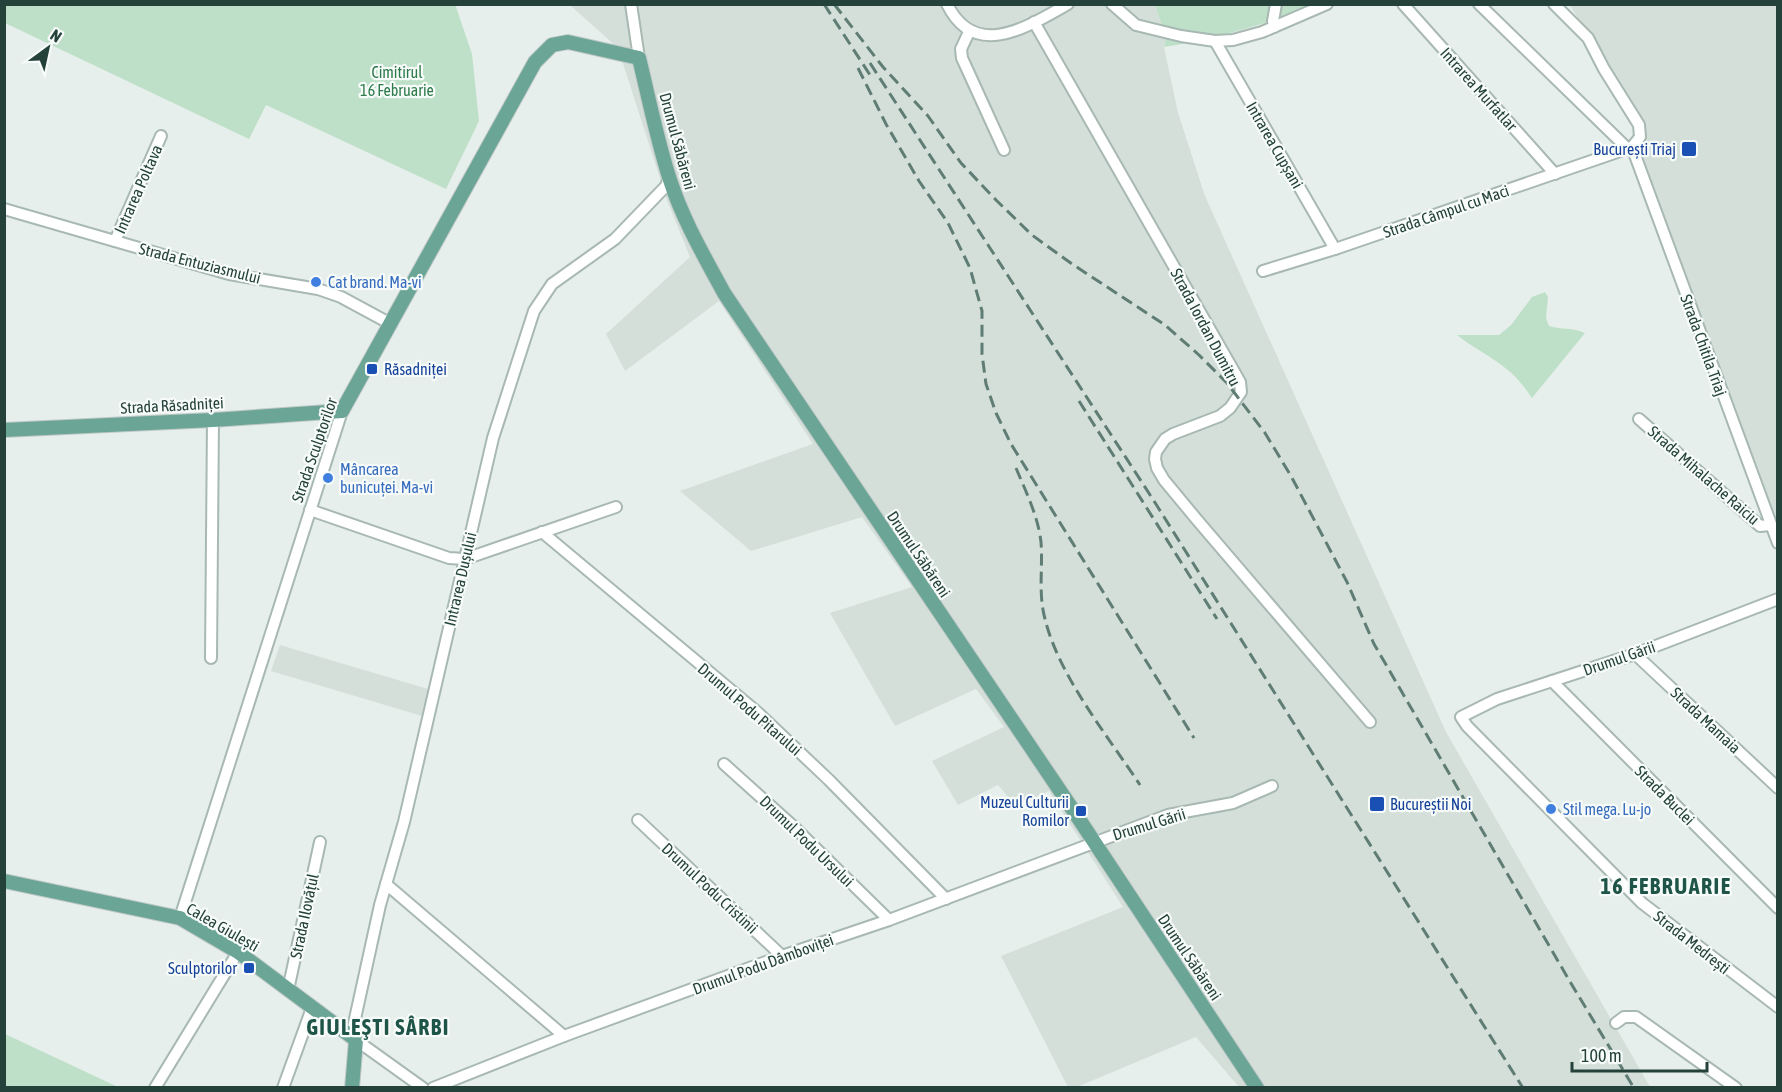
<svg xmlns="http://www.w3.org/2000/svg" width="1782" height="1092" font-family="'Asap Condensed',sans-serif">
<style>
.built{fill:#d4dfda}
.green{fill:#bfe0c8}
.lines{fill:none;stroke-linecap:round;stroke-linejoin:round}
.minor-casing{stroke:#a8b8b2;stroke-width:14}
.major-casing{stroke:#c2cac8;stroke-width:16}
.minor{stroke:#fff;stroke-width:10}
.major{stroke:#6aa596;stroke-width:14}
.rail{stroke:#5f7d75;stroke-width:3;stroke-dasharray:12 6;stroke-linecap:butt}
.transit-dot{fill:#1a4fb4;stroke:#f7fbf9;stroke-width:2}
.shop-dot{fill:#3f7fe0;stroke:#f7fbf9;stroke-width:2}
.labels{text-anchor:middle;stroke-width:4.5;stroke-linejoin:round;paint-order:stroke}
.park-label{font-size:16px;fill:#2d7a4b;stroke:#f7fbf9}
.street-label{font-size:16px;fill:#24423a;stroke:#f7fbf9}
.transit-label{font-size:16px;fill:#164399;stroke:#f7fbf9;text-anchor:end}
.shop-label{font-size:16px;fill:#366cbe;stroke:#f7fbf9;text-anchor:start}
.district-label{font-size:22px;font-weight:bold;letter-spacing:1.5px;fill:#1f5548;stroke:#f7fbf9}
</style>
<rect width="100%" height="100%" fill="#e6efeb"/>
<g class="built">
<path d="M 570,5 L 1155,5 L 1166,37 L 1164,47 L 1178,113 L 1205,196 L 1446,732 L 1650,1087 L 1239,1087 L 1196,1037 L 1077,1087 L 1068,1087 L 1001,956 L 1123,907 L 1049,791 L 1016,806 L 998,785 L 958,805 L 932,761 L 1004,727 L 976,689 L 895,726 L 830,613 L 912,587 L 862,517 L 751,551 L 680,491 L 813,444 L 719,301 L 625,371 L 606,334 L 690,257 L 667,200 L 618,48 Z"/>
<path d="M 1570,5 L 1777,5 L 1777,532 L 1639,152 L 1645,135 L 1643,127 Z"/>
<path d="M 280,645 L 428,689 L 422,716 L 271,671 Z"/>
</g>
<g class="green">
<path d="M 4,5 L 457,5 L 456,7 L 472,54 L 479,121 L 446,189 L 266,105 L 249,139 L 5,23 Z"/>
<path d="M 1155,5 L 1319,5 C 1268,22 1217,40 1164,47 L 1166,37 Z"/>
<path d="M 1545,292 L 1548,297 L 1546,318 L 1549,326 C 1563,330 1572,327 1585,333 L 1532,398 C 1524,386 1515,375 1504,367 C 1489,355 1472,347 1457,335 L 1499,335 L 1511,325 L 1532,297 Z"/>
<path d="M 5,1034 L 118,1087 L 5,1087 Z"/>
</g>
<g class="lines">
<defs>
<g id="minor">
<path d="M 631,4 L 639,58"/>
<path d="M 947,4 C 975,61 1027,27 1068,4"/>
<path d="M 1112,4 L 1136,25 L 1181,36 L 1215,41 L 1233,40 L 1262,32 L 1327,4"/>
<path d="M 1403,4 L 1555,174"/>
<path d="M 1479,4 L 1628,149"/>
<path d="M 1034,22 L 1240,382 L 1241,392 L 1230,408 L 1220,416 L 1173,434 L 1165,439 L 1156,452 L 1155,459 L 1157,468 L 1164,480 L 1198,521 L 1370,722"/>
<path d="M 1274,27 L 1273,21 L 1276,4"/>
<path d="M 969,32 L 961,49 L 962,58 L 1004,150"/>
<path d="M 1215,41 L 1335,249"/>
<path d="M 1632,147 L 1778,543"/>
<path d="M 4,209 L 229,274 L 318,289 L 341,297 L 391,324"/>
<path d="M 115,241 L 161,136"/>
<path d="M 1263,271 L 1338,248 L 1632,147 L 1640,137 L 1639,125 L 1604,69 L 1588,38 L 1554,4"/>
<path d="M 1639,419 L 1760,526 L 1770,525"/>
<path d="M 310,510 L 449,558 L 465,559 L 616,507"/>
<path d="M 542,532 L 756,711 L 829,780 L 946,899"/>
<path d="M 1778,599 L 1635,654 L 1497,699 L 1461,717 L 1467,726 L 1642,903 L 1778,1007"/>
<path d="M 1635,654 L 1778,788"/>
<path d="M 211,658 L 213,420"/>
<path d="M 1552,681 L 1778,908"/>
<path d="M 724,764 L 794,827 L 889,920"/>
<path d="M 638,820 L 782,956"/>
<path d="M 386,884 L 564,1036"/>
<path d="M 180,918 L 342,411"/>
<path d="M 288,990 L 320,842"/>
<path d="M 1616,1023 L 1624,1017 L 1636,1017 L 1736,1088"/>
<path d="M 351,1037 L 380,905 L 404,822 L 493,438 L 534,311 L 552,284 L 615,239 L 666,186 L 669,178"/>
<path d="M 356,1040 L 423,1088"/>
<path d="M 155,1088 L 238,952"/>
<path d="M 283,1088 L 312,1008"/>
<path d="M 433,1088 L 564,1036 L 782,956 L 889,920 L 1168,815 L 1233,803 L 1272,786"/>
</g>
<g id="major">
<path d="M 4,430 L 213,420 L 342,411 L 535,62 L 552,45 L 568,42 L 639,58 C 649,99 657,140 670,180 C 683,220 704,256 724,293 L 1073,810 L 1257,1088"/>
<path d="M 4,881 L 180,918 L 238,952 L 356,1040 L 352,1088"/>
</g>
</defs>
<use href="#minor" class="minor-casing"/>
<use href="#major" class="major-casing"/>
<use href="#minor" class="minor"/>
<use href="#major" class="major"/>
<g class="rail">
<path d="M 824,4 L 870,75"/>
<path d="M 834,4 L 883,67 L 928,116 L 961,163 L 996,200 L 1032,235 L 1072,264 L 1165,325 L 1199,355 L 1227,383 L 1265,433 L 1291,476 L 1347,582 L 1374,644 L 1569,980 L 1634,1088"/>
<path d="M 870,63 L 1154,501 L 1523,1088"/>
<path d="M 858,68 L 886,124 L 919,181 L 948,223 L 970,268 L 982,311 L 982,354 L 986,384 L 996,413 L 1011,444 L 1194,738"/>
<path d="M 1079,401 L 1217,619"/>
<path d="M 1016,468 C 1026,492 1038,516 1041,542 C 1043,568 1038,593 1045,619 C 1059,676 1107,735 1140,785"/>
</g>
</g>
<g class="transit-dot">
<rect x="1681" y="141" width="16" height="16" rx="3"/>
<rect x="366" y="363" width="12" height="12" rx="3"/>
<rect x="1369" y="796" width="16" height="16" rx="3"/>
<rect x="1075" y="805" width="12" height="12" rx="3"/>
<rect x="243" y="962" width="12" height="12" rx="3"/>
</g>
<g class="shop-dot">
<circle cx="316" cy="282" r="6"/>
<circle cx="328" cy="478" r="6"/>
<circle cx="1551" cy="809" r="6"/>
</g>
<g class="labels">
<g class="park-label">
<text x="397" y="78">Cimitirul<tspan x="397" dy="18">16 Februarie</tspan></text>
</g>
<g class="street-label">
<text transform="translate(1479 89) rotate(48)" y="6">Intrarea Murfatlar</text>
<text transform="translate(678 141) rotate(75)" y="6">Drumul Săbăreni</text>
<text transform="translate(1275 145) rotate(60)" y="6">Intrarea Cupșani</text>
<text transform="translate(138 189) rotate(-66)" y="6">Intrarea Poltava</text>
<text transform="translate(1446 211) rotate(-19)" y="6">Strada Câmpul cu Maci</text>
<text transform="translate(200 263) rotate(14)" y="6">Strada Entuziasmului</text>
<text transform="translate(1206 327) rotate(62)" y="6">Strada Iordan Dumitru</text>
<text transform="translate(1704 345) rotate(70)" y="6">Strada Chitila Triaj</text>
<text transform="translate(172 405) rotate(-3)" y="6">Strada Răsadniței</text>
<text transform="translate(314 450) rotate(-71)" y="6">Strada Sculptorilor</text>
<text transform="translate(1704 475) rotate(41)" y="6">Strada Mihalache Raiciu</text>
<text transform="translate(919 554) rotate(56)" y="6">Drumul Săbăreni</text>
<text transform="translate(460 579) rotate(-77)" y="6">Intrarea Dușului</text>
<text transform="translate(1619 658) rotate(-19)" y="6">Drumul Gării</text>
<text transform="translate(750 709) rotate(41)" y="6">Drumul Podu Pitarului</text>
<text transform="translate(1706 720) rotate(43)" y="6">Strada Mamaia</text>
<text transform="translate(1665 795) rotate(45)" y="6">Strada Buclei</text>
<text transform="translate(1149 824) rotate(-17)" y="6">Drumul Gării</text>
<text transform="translate(807 841) rotate(44)" y="6">Drumul Podu Ursului</text>
<text transform="translate(710 888) rotate(43)" y="6">Drumul Podu Cristinii</text>
<text transform="translate(304 916) rotate(-78)" y="6">Strada Ilovățul</text>
<text transform="translate(223 927) rotate(30)" y="6">Calea Giulești</text>
<text transform="translate(1692 942) rotate(38)" y="6">Strada Medrești</text>
<text transform="translate(1190 957) rotate(56)" y="6">Drumul Săbăreni</text>
<text transform="translate(763 964) rotate(-20)" y="6">Drumul Podu Dâmboviței</text>
</g>
<g class="transit-label">
<text x="1676" y="155">București Triaj</text>
<text x="384" y="375" text-anchor="start">Răsadniței</text>
<text x="1069" y="808">Muzeul Culturii<tspan x="1069" dy="18">Romilor</tspan></text>
<text x="1390" y="810" text-anchor="start">Bucureștii Noi</text>
<text x="237" y="974">Sculptorilor</text>
</g>
<g class="shop-label">
<text x="328" y="288">Cat brand. Ma-vi</text>
<text x="340" y="475">Mâncarea<tspan x="340" dy="18">bunicuței. Ma-vi</tspan></text>
<text x="1563" y="815">Stil mega. Lu-jo</text>
</g>
<g class="district-label">
<text x="1666" y="894">16 FEBRUARIE</text>
<text x="378" y="1035">GIULEŞTI SÂRBI</text>
</g>
</g>
<rect width="1782" height="1092" fill="none" stroke="#24423a" stroke-width="12"/>
<g transform="translate(48 48) rotate(33)" stroke="#f7fbf9" stroke-width="4.5" paint-order="stroke">
<path d="M0-4.5L10 22L0 15L-10 22Z" fill="#24423a"/>
<text y="-9" font-size="16" font-weight="bold" text-anchor="middle" fill="#24423a">N</text>
</g>
<path d="M1572 1062v9h135v-9" fill="none" stroke="#24423a" stroke-width="3"/>
<text x="1581" y="1062" font-size="18" fill="#24423a" stroke="#f7fbf9" stroke-width="4.5" paint-order="stroke">100 m</text>
</svg>
